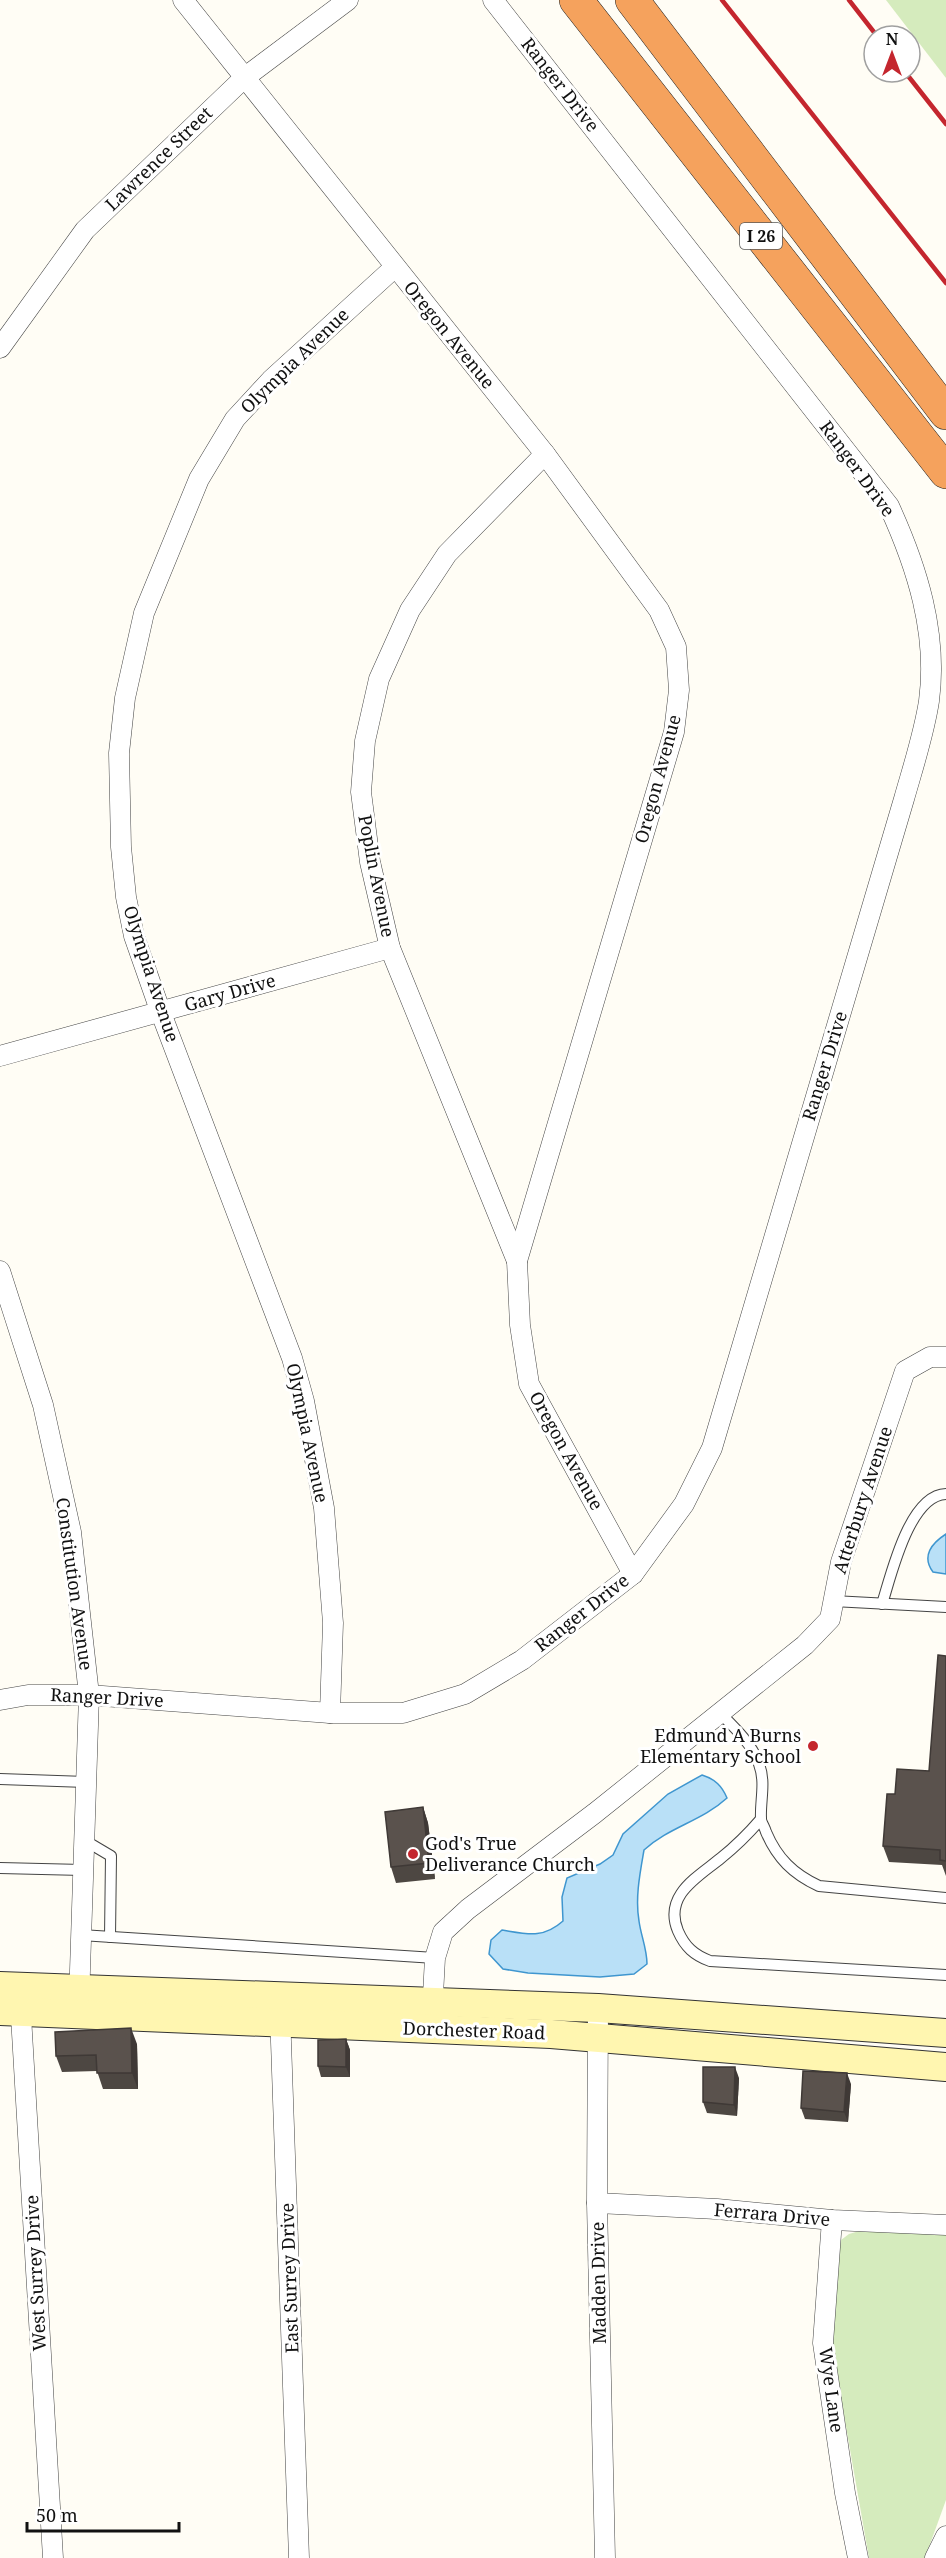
<svg xmlns="http://www.w3.org/2000/svg" width="946" height="2558" font-family="'Noto Serif',serif">
<style>
.green{fill:#d5ebbd}
.water{fill:#b9e0f7;stroke:#3f96cf;stroke-width:1.5}
.lines{fill:none;stroke-linecap:round;stroke-linejoin:round}
.lane-casing{stroke:#444;stroke-width:12}
.street-casing{stroke:#444;stroke-width:21}
.secondary-casing{stroke:#333;stroke-width:30}
.highway-casing{stroke:#222;stroke-width:34}
.lane{stroke:#fff;stroke-width:10}
.street{stroke:#fff;stroke-width:20}
.secondary{stroke:#fff6b0;stroke-width:28}
.highway{stroke:#f5a25d;stroke-width:33}
.rail{stroke:#c4262e;stroke-width:4.5}
.wall{fill:#4d4742}
.shaded-wall{fill:#3f3936}
.building{fill:#5a524d;stroke:#3f3936;stroke-width:1.5}
.poi-dot{fill:#c4262e;stroke:#fff;stroke-width:2}
.labels{text-anchor:middle;stroke-width:6;stroke-linejoin:round;paint-order:stroke}
.shield{fill:#fff;stroke:#585858;stroke-width:1.5}
.shield-label{font-size:16px;font-weight:bold;fill:#111}
.street-label{font-size:18px;fill:#111;stroke:#fff}
.poi-label{font-size:18px;fill:#111;stroke:#fff;text-anchor:end}
</style>
<rect width="100%" height="100%" fill="#fffdf5"/>
<g class="green">
<path d="M 886,0 L 946,0 L 946,78 Z"/>
<path d="M 866,2229 L 946,2234 L 946,2500 L 925,2558 L 869,2558 L 831,2341 L 837,2243 L 849,2234 Z"/>
</g>
<g class="water">
<path d="M 946,1534 L 946,1574 L 933,1572 C 921,1556 932,1543 946,1534 Z"/>
<path d="M 702,1775 C 715,1779 722,1786 727,1798 C 702,1821 669,1827 644,1850 C 640,1873 635,1898 639,1921 C 641,1936 647,1949 647,1964 L 634,1974 L 600,1977 L 528,1973 L 503,1969 L 489,1954 L 491,1940 L 502,1930 C 527,1934 543,1939 563,1921 L 562,1897 L 567,1878 L 600,1864 L 613,1855 L 623,1834 L 668,1794 Z"/>
</g>
<g class="lines">
<defs>
<g id="lane">
<path d="M 833,1601 L 946,1607"/>
<path d="M 882,1604 C 891,1576 909,1495 946,1494"/>
<path d="M 720,1713 C 735,1728 752,1744 759,1764 C 766,1783 760,1800 761,1819 C 761,1822 765,1828 766,1832 C 777,1858 793,1874 819,1886 L 946,1898"/>
<path d="M 0,1779 L 86,1782"/>
<path d="M 761,1819 C 749,1833 736,1846 721,1858 C 698,1877 663,1895 678,1931 C 685,1947 694,1955 710,1961 L 946,1975"/>
<path d="M 84,1840 L 111,1856 L 110,1937"/>
<path d="M 0,1868 L 83,1870"/>
<path d="M 81,1935 L 435,1958"/>
</g>
<g id="street">
<path d="M 183,0 L 545,454 L 659,610 L 676,647 L 679,690 L 674,732 L 517,1261 L 520,1325 L 529,1384 L 633,1574"/>
<path d="M 0,348 L 85,230 L 244,78 L 348,0"/>
<path d="M 0,1056 L 390,948"/>
<path d="M 517,1261 L 390,948 L 370,862 L 361,792 L 365,741 L 379,679 L 410,610 L 447,554 L 545,454"/>
<path d="M 0,1271 L 43,1405 L 71,1532 L 89,1695 L 79,2001"/>
<path d="M 0,1700 L 28,1695 L 89,1695 L 330,1713 L 403,1713 L 465,1694 L 522,1660 L 633,1574 L 684,1504 L 712,1448 L 904,799 C 913,767 924,734 929,701 C 938,633 917,567 889,506 L 493,0"/>
<path d="M 330,1713 L 333,1623 L 324,1508 L 304,1401 L 292,1358 L 161,1013 L 134,936 L 126,897 L 121,847 L 119,753 L 125,698 L 144,613 L 199,479 L 235,419 L 271,380 L 395,267"/>
<path d="M 20,1999 L 53,2558"/>
<path d="M 598,2008 L 597,2203 L 605,2558"/>
<path d="M 280,2013 L 299,2558"/>
<path d="M 432,2014 L 435,1958 L 443,1932 L 468,1909 L 595,1813 L 805,1645 L 830,1619 L 841,1562 L 905,1371 L 930,1357 L 946,1357"/>
<path d="M 597,2203 L 717,2209 L 832,2220 L 946,2225"/>
<path d="M 832,2220 L 823,2343 L 845,2493 L 858,2558"/>
<path d="M 935,2558 L 946,2536"/>
</g>
<g id="secondary">
<path d="M 0,1986 L 598,2008 L 946,2033"/>
<path d="M 0,2011 L 551,2034 L 946,2067"/>
</g>
<g id="highway">
<path d="M 576,0 L 946,472"/>
<path d="M 632,0 L 946,413"/>
</g>
</defs>
<use href="#lane" class="lane-casing"/>
<use href="#street" class="street-casing"/>
<use href="#secondary" class="secondary-casing"/>
<use href="#highway" class="highway-casing"/>
<use href="#lane" class="lane"/>
<use href="#street" class="street"/>
<use href="#secondary" class="secondary"/>
<use href="#highway" class="highway"/>
<g class="rail">
<path d="M 722,0 L 946,283"/>
<path d="M 849,0 L 877,36"/>
<path d="M 905,72 L 946,124"/>
</g>
</g>
<g class="wall">
<path d="M 946,1656 L 946,1876 L 942,1865 L 889,1862 L 883,1846 L 895,1794 L 929,1771 Z"/>
<path d="M 423,1807 L 428,1823 L 435,1879 L 396,1883 L 391,1867 Z"/>
<path d="M 346,2039 L 350,2050 L 350,2077 L 321,2077 L 318,2066 Z"/>
<path d="M 137,2044 L 138,2089 L 103,2089 L 97,2071 L 62,2072 L 56,2056 Z"/>
<path d="M 739,2078 L 737,2116 L 707,2113 L 703,2102 Z"/>
<path d="M 851,2084 L 848,2122 L 805,2119 L 801,2108 Z"/>
</g>
<g class="shaded-wall">
<path d="M 423,1807 L 428,1823 L 435,1879 L 429,1863 Z"/>
<path d="M 131,2028 L 137,2044 L 138,2089 L 132,2073 Z"/>
<path d="M 346,2039 L 350,2050 L 350,2077 L 346,2067 Z"/>
<path d="M 735,2067 L 739,2078 L 737,2116 L 734,2105 Z"/>
<path d="M 847,2073 L 851,2084 L 848,2122 L 844,2112 Z"/>
</g>
<g class="building">
<path d="M 938,1655 L 946,1656 L 946,1861 L 940,1860 L 940,1850 L 883,1846 L 887,1794 L 895,1794 L 897,1769 L 929,1771 Z"/>
<path d="M 423,1807 L 429,1863 L 391,1867 L 385,1812 Z"/>
<path d="M 131,2028 L 132,2073 L 97,2073 L 96,2055 L 56,2056 L 55,2032 Z"/>
<path d="M 346,2039 L 346,2067 L 318,2066 L 318,2040 Z"/>
<path d="M 703,2067 L 735,2067 L 734,2105 L 703,2102 Z"/>
<path d="M 803,2071 L 847,2073 L 844,2112 L 801,2108 Z"/>
</g>
<g class="poi-dot">
<circle cx="813" cy="1746" r="6"/>
<circle cx="413" cy="1854" r="6"/>
</g>
<g class="labels">
<rect class="shield" x="740" y="223" width="42" height="26" rx="4.5"/>
<g class="shield-label">
<text x="761" y="242">I 26</text>
</g>
<g class="street-label">
<text transform="translate(560 85) rotate(52)" y="6">Ranger Drive</text>
<text transform="translate(159 159) rotate(-44)" y="6">Lawrence Street</text>
<text transform="translate(449 335) rotate(51)" y="6">Oregon Avenue</text>
<text transform="translate(295 361) rotate(-44)" y="6">Olympia Avenue</text>
<text transform="translate(857 469) rotate(54)" y="6">Ranger Drive</text>
<text transform="translate(658 779) rotate(-75)" y="6">Oregon Avenue</text>
<text transform="translate(376 876) rotate(79)" y="6">Poplin Avenue</text>
<text transform="translate(151 974) rotate(72)" y="6">Olympia Avenue</text>
<text transform="translate(230 993) rotate(-16)" y="6">Gary Drive</text>
<text transform="translate(825 1066) rotate(-73)" y="6">Ranger Drive</text>
<text transform="translate(307 1433) rotate(78)" y="6">Olympia Avenue</text>
<text transform="translate(566 1451) rotate(61)" y="6">Oregon Avenue</text>
<text transform="translate(863 1500) rotate(-72)" y="6">Atterbury Avenue</text>
<text transform="translate(74 1584) rotate(82)" y="6">Constitution Avenue</text>
<text transform="translate(582 1613) rotate(-38)" y="6">Ranger Drive</text>
<text transform="translate(107 1698) rotate(3)" y="6">Ranger Drive</text>
<text transform="translate(474 2031) rotate(2)" y="6">Dorchester Road</text>
<text transform="translate(772 2215) rotate(5)" y="6">Ferrara Drive</text>
<text transform="translate(36 2273) rotate(-93)" y="6">West Surrey Drive</text>
<text transform="translate(290 2278) rotate(-92)" y="6">East Surrey Drive</text>
<text transform="translate(599 2283) rotate(-91)" y="6">Madden Drive</text>
<text transform="translate(831 2390) rotate(82)" y="6">Wye Lane</text>
</g>
<g class="poi-label">
<text x="801" y="1742">Edmund A Burns<tspan x="801" dy="21">Elementary School</tspan></text>
<text x="425" y="1850" text-anchor="start">God's True<tspan x="425" dy="21">Deliverance Church</tspan></text>
</g>
</g>
<g transform="translate(892 54)"><circle r="28" fill="#ffffff" stroke="#a0a0a0" stroke-width="1.5"/>
<path d="M0-4.5L10 22L0 15L-10 22Z" fill="#c4262e"/>
<text y="-9" font-size="16" font-weight="bold" text-anchor="middle" fill="#111111">N</text>
</g>
<path d="M27 2522v9h152v-9" fill="none" stroke="#111111" stroke-width="3"/>
<text x="36" y="2522" font-size="18" fill="#111111" stroke="#ffffff" stroke-width="4.5" paint-order="stroke">50 m</text>
</svg>
